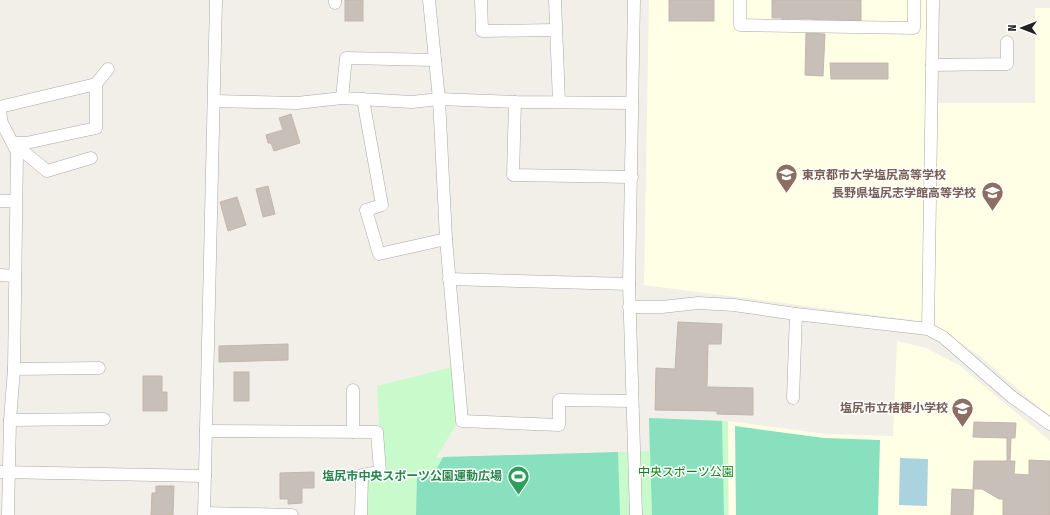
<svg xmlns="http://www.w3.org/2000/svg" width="1050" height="515" font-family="'Fira Sans Condensed','Noto Sans JP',sans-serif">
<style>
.education{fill:#ffffe5}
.park{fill:#c8facc}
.pitch{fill:#88e0be}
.water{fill:#aad3df}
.building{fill:#c7bfb8;stroke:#c4b6ab}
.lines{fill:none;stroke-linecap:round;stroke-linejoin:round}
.minor-casing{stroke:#a9a9a9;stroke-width:13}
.minor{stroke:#fff;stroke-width:12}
.labels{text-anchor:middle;stroke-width:3;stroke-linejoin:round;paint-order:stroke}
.education-label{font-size:12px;font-weight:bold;fill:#785e54;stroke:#fff;text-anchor:end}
.park-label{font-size:12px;fill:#0c8416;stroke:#fff}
.leisure-label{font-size:12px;font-weight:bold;fill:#27864d;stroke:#fff;text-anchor:end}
</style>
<rect width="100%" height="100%" fill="#f2efe9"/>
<g class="education">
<path d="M 649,0 L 928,0 L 924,319 L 921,321 L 644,285 Z"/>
<path d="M 1035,8 L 1050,8 L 1050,417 L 981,357 L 931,323 L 936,103 L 1035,103 Z"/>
<path d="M 897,341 L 926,348 L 959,365 L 1050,441 L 1050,515 L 729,515 L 728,421 L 826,434 L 893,436 Z"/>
</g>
<path class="park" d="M 452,367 L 457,423 L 436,458 L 649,451 L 649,418 L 728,421 L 728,515 L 364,515 L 364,482 L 382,478 L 377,386 Z"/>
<g class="pitch">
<path d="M 649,418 L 722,421 L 724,515 L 652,515 Z"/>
<path d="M 735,426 L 824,438 L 880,440 L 878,515 L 736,515 Z"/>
<path d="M 618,452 L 620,515 L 416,515 L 417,477 L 434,474 L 443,457 Z"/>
</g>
<path class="water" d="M 900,458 L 928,459 L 927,506 L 899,505 Z"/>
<g class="building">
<rect x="345" y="0" width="18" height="21"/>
<rect x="669" y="0" width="45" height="21"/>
<path d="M 772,0 L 861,0 L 861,22 L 844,25 L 844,21 L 820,21 L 813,24 L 813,19 L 789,19 L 789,23 L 782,23 L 782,18 L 772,18 Z"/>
<path d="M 806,33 L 825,34 L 823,76 L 805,75 Z"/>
<path d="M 830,63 L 888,63 L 888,79 L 831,79 Z"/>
<path d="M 291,114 L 300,143 L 274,151 L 271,143 L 268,143 L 266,135 L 283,130 L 279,118 Z"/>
<path d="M 268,186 L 275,214 L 263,217 L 256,189 Z"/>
<path d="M 237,197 L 246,225 L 228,231 L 220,202 Z"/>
<path d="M 678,322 L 722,324 L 721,344 L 708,344 L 707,387 L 753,388 L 753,415 L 717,414 L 717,411 L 655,410 L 656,368 L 675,369 Z"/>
<path d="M 288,344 L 288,360 L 219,362 L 219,346 Z"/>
<rect x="234" y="372" width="15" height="29"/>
<path d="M 143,376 L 162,376 L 162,392 L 167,392 L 167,411 L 143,411 Z"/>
<path d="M 974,422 L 1016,423 L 1015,438 L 1011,438 L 1010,461 L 1015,461 L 1014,474 L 1029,475 L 1029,460 L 1050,461 L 1050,515 L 1003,515 L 1003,499 L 999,499 L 982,489 L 973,489 L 974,461 L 1007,461 L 1007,438 L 973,437 Z"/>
<path d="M 314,472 L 314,488 L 302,488 L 302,503 L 288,504 L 288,499 L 280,499 L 280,473 Z"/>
<path d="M 156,486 L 174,486 L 173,515 L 151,515 L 152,493 L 156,493 Z"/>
<path d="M 952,489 L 974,490 L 973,515 L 951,515 Z"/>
</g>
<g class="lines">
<defs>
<g id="minor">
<path d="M 335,0 L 335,3"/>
<path d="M 429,0 L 439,99 L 446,239 L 462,421 L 559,425 L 559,400 L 632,401"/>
<path d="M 481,0 L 482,31 L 555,30"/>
<path d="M 555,0 L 559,102"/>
<path d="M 634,0 L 629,284 L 636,515"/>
<path d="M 740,0 L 740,25 L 914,28 L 914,0"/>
<path d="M 932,65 L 1007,64 L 1007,42"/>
<path d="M 96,84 L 108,69"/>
<path d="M 342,98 L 346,58 L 435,60"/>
<path d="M 363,99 L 382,205 L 366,210 L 379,254 L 446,239"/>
<path d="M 214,101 L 297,103 L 342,98 L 412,102 L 439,99 L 515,102 L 632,103"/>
<path d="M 515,102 L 513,175 L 632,177"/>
<path d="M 0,107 L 96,84 L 96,128 L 26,143 L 13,143"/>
<path d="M 0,112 L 2,123 L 17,152 L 14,369 L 10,420 L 8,515"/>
<path d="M 13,143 L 47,171 L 91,158"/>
<path d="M 0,201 L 16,201"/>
<path d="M 0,275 L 15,276"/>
<path d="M 449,279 L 629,284"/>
<path d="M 629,307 L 662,307 L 698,303 L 734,305 L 796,314 L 928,329 L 943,337 L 1012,397 L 1050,424"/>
<path d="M 928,329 L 933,0"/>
<path d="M 14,369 L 99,368"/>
<path d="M 793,398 L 796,314"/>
<path d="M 10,420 L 104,419"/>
<path d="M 206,431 L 377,432 L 380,472 L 362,475 L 361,515"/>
<path d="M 353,432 L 353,390"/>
<path d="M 0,472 L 205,476"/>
<path d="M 205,513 L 292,515"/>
<path d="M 204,515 L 216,0"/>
</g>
</defs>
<use href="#minor" class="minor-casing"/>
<use href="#minor" class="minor"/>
</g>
<defs>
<symbol id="school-pin" viewBox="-11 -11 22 30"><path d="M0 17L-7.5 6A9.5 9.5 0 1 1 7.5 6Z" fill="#8d6e63" stroke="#fff"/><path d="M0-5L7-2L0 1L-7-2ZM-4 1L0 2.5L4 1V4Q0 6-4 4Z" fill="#fff"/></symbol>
<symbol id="stadium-pin" viewBox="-11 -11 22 30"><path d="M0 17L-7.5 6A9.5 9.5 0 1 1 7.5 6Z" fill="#2e9e5b" stroke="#fff"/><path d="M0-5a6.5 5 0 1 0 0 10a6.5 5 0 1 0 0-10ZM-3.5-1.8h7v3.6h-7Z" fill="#fff"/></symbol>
</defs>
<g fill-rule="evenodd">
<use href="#school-pin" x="774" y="162" width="25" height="34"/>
<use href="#school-pin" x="980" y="180" width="25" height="34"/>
<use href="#school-pin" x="950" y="396" width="25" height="34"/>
<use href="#stadium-pin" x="506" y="464" width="25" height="34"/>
</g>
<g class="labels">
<g class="education-label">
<text x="802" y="179" text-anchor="start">東京都市大学塩尻高等学校</text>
<text x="976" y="197">長野県塩尻志学館高等学校</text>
<text x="948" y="412">塩尻市立桔梗小学校</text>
</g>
<g class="park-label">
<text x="686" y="476">中央スポーツ公園</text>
</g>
<g class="leisure-label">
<text x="502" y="480">塩尻市中央スポーツ公園運動広場</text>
</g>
</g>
<g transform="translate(1022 28) rotate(270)" stroke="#ffffff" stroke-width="3" paint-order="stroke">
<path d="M0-3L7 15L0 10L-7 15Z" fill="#222222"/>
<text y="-6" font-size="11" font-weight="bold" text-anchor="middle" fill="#222222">N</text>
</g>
</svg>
